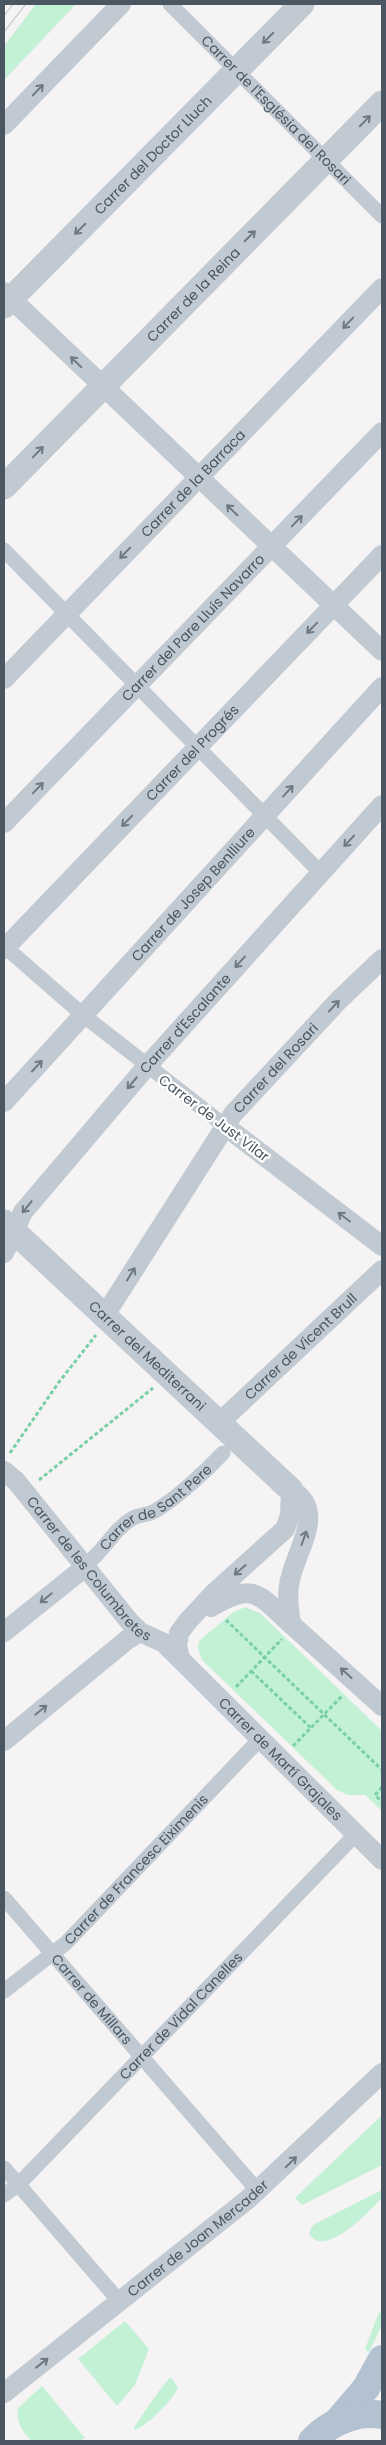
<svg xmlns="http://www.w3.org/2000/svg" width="386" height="2445" font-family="Poppins,sans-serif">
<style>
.green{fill:#c3f1d5}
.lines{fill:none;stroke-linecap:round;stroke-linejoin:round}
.path{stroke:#7ad0a6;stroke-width:3;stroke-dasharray:4 2.5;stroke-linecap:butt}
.pedestrian{stroke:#c1cad2;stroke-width:15}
.minor{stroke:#c1cad2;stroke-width:20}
.tertiary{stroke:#c1cad2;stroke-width:25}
.primary{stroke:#b3c2d1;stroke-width:28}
.tram{stroke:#b5b8bd;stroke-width:1}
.oneway{stroke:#6e7983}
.labels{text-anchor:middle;stroke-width:4.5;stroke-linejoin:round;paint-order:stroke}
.street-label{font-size:14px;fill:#4a5661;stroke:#fff}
</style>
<rect width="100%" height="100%" fill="#f5f3f3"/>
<g class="green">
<path d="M 36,4 L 76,4 L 4,80 L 4,46 Z"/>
<path d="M 245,1607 L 260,1613 L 382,1731 L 382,1811 L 365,1795 L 348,1795 L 337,1790 L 202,1660 L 198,1648 L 199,1641 L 232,1613 Z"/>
<path d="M 382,2115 L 382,2165 L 302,2205 L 295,2198 Z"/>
<path d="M 382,2190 L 382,2198 C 370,2210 324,2261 309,2233 L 313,2225 Z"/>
<path d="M 379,2312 L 382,2313 L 382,2325 L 369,2352 L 365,2349 Z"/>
<path d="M 125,2321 L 149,2349 L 135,2385 L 117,2406 L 78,2359 Z"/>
<path d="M 171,2377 L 178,2388 C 172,2401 148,2425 135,2430 L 134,2427 C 141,2418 166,2379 171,2377 Z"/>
<path d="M 42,2386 L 85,2438 L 79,2441 L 32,2441 C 22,2432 16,2422 18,2408 Z"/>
</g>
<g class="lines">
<g class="path">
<path d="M 10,1453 L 59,1382 L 96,1335"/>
<path d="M 39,1480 L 153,1388"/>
<path d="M 226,1620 L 382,1770"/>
<path d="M 251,1671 L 311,1728"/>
<path d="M 236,1687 L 282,1639"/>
<path d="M 293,1746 L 343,1695"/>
<path d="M 382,1787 L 375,1795 L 382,1802"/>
</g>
<g class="pedestrian">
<path id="s1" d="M 170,4 L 382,216"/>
<path d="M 4,550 L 320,872"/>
<path d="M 4,946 L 83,1015 L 225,1126"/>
<path id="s2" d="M 90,1561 C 106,1548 114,1529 133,1518 C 140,1514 149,1515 155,1511 C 177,1498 206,1471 223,1453"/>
<path id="s3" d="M 4,1898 L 258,2191"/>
<path id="s4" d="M 4,1991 L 66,1943 L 260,1739"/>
<path d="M 4,2168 L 120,2302"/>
<path id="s5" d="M 4,2195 L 18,2185 L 356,1834"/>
</g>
<g class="minor">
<path d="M 4,125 L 121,4"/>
<path d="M 4,292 L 382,651"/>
<path id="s6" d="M 4,679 L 382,288"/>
<path id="s7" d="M 4,823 L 382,432"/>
<path id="s8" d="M 4,949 L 382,555"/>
<path id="s9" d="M 4,1102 L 382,687"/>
<path d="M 225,1126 L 382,1246"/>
<path id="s10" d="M 4,1253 L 23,1212 L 147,1066 L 382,805"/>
<path id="s11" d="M 105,1315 L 233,1114 L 339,1000 L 382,959"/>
<path id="s12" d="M 219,1423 L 382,1270"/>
<path id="s13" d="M 4,1471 L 16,1481 L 129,1621 L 140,1632 L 164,1643 L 382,1860"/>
<path d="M 291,1490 C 329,1512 293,1553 289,1585 C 287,1598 289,1611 291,1624 L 382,1706"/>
<path d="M 211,1607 C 254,1582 257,1593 291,1624"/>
<path d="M 4,1632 L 84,1568"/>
<path d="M 180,1658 L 177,1646 L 179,1633 L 188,1621 L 213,1594 L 285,1529 L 290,1515 L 291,1490"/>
<path d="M 4,1741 L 128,1639 L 140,1632"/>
<path id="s14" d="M 4,2393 L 247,2200 L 382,2073"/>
</g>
<g class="tertiary">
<path id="s15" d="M 4,306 L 302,4"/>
<path id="s16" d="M 4,487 L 382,103"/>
<path id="s17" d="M 4,1222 L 291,1490"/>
</g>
<g class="primary">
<path d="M 337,2422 L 366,2388 L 382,2359"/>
<path d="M 312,2441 C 329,2423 357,2410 382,2415"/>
</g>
<g class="tram">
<path d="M 4,16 L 13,4"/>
<path d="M 4,32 L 26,4"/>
</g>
</g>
<defs><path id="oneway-shaft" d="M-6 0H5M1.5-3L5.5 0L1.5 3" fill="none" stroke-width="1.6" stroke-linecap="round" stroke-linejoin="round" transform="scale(1.25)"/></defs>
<g class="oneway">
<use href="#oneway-shaft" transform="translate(268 38) rotate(135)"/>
<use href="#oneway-shaft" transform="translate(38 90) rotate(-46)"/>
<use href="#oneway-shaft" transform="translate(365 121) rotate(-46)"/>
<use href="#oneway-shaft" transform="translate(80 229) rotate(135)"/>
<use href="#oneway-shaft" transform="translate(250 236) rotate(-45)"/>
<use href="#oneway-shaft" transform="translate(348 323) rotate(134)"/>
<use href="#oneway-shaft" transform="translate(76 362) rotate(-136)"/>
<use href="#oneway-shaft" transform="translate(38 452) rotate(-46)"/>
<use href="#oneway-shaft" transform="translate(232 510) rotate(-136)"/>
<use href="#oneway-shaft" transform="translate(297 521) rotate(-46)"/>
<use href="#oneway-shaft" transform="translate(125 553) rotate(134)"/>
<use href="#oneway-shaft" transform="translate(312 628) rotate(134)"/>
<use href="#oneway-shaft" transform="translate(38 788) rotate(-46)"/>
<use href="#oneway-shaft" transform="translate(288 791) rotate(-48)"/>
<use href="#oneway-shaft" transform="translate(127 821) rotate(134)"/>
<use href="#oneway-shaft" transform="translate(349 841) rotate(133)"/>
<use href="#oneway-shaft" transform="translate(240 962) rotate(132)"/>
<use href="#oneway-shaft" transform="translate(334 1006) rotate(-47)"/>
<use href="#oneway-shaft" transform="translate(37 1066) rotate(-47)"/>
<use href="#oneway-shaft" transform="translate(132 1083) rotate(130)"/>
<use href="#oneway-shaft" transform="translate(27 1207) rotate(129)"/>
<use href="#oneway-shaft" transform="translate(344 1217) rotate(-143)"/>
<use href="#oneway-shaft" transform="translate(131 1274) rotate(-58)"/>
<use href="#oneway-shaft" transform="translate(304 1538) rotate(-70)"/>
<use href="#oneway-shaft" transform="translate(240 1570) rotate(139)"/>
<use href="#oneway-shaft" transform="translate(46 1598) rotate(141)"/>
<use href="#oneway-shaft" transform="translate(346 1673) rotate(-138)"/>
<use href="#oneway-shaft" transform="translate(41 1710) rotate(-39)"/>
<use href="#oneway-shaft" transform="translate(291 2162) rotate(-44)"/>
<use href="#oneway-shaft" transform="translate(42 2363) rotate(-38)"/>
</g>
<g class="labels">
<g class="street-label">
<text dy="5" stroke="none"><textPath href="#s1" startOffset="150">Carrer de l'Església del Rosari</textPath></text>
<text dy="5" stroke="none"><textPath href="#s15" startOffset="212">Carrer del Doctor Lluch</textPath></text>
<text dy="5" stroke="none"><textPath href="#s16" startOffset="270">Carrer de la Reina</textPath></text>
<text dy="5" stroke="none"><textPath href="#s6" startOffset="272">Carrer de la Barraca</textPath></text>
<text dy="5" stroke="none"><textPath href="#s7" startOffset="272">Carrer del Pare Lluís Navarro</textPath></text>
<text dy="5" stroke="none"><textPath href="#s8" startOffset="272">Carrer del Progrés</textPath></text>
<text dy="5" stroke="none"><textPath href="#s9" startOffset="281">Carrer de Josep Benlliure</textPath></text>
<text dy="5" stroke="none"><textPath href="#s10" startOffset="294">Carrer d'Escalante</textPath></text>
<text dy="5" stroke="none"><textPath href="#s11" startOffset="301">Carrer del Rosari</textPath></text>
<text transform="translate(214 1118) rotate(37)" y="5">Carrer de Just Vilar</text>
<text dy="5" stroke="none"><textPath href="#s12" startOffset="112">Carrer de Vicent Brull</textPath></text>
<text dy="5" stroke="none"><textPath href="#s17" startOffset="196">Carrer del Mediterrani</textPath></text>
<text dy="5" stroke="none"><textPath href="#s2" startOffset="86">Carrer de Sant Pere</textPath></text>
<text dy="5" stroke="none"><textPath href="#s13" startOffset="130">Carrer de les Columbretes</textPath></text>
<text dy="5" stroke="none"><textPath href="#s13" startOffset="402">Carrer de Martí Grajales</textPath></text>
<text dy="5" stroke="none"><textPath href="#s4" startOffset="180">Carrer de Francesc Eiximenis</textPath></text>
<text dy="5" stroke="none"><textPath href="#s3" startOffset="134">Carrer de Millars</textPath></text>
<text dy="5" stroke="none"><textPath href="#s5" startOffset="252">Carrer de Vidal Canelles</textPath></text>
<text dy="5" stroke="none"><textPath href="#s14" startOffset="248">Carrer de Joan Mercader</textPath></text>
</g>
</g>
<rect width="386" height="2445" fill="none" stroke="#4a5661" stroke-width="10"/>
</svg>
